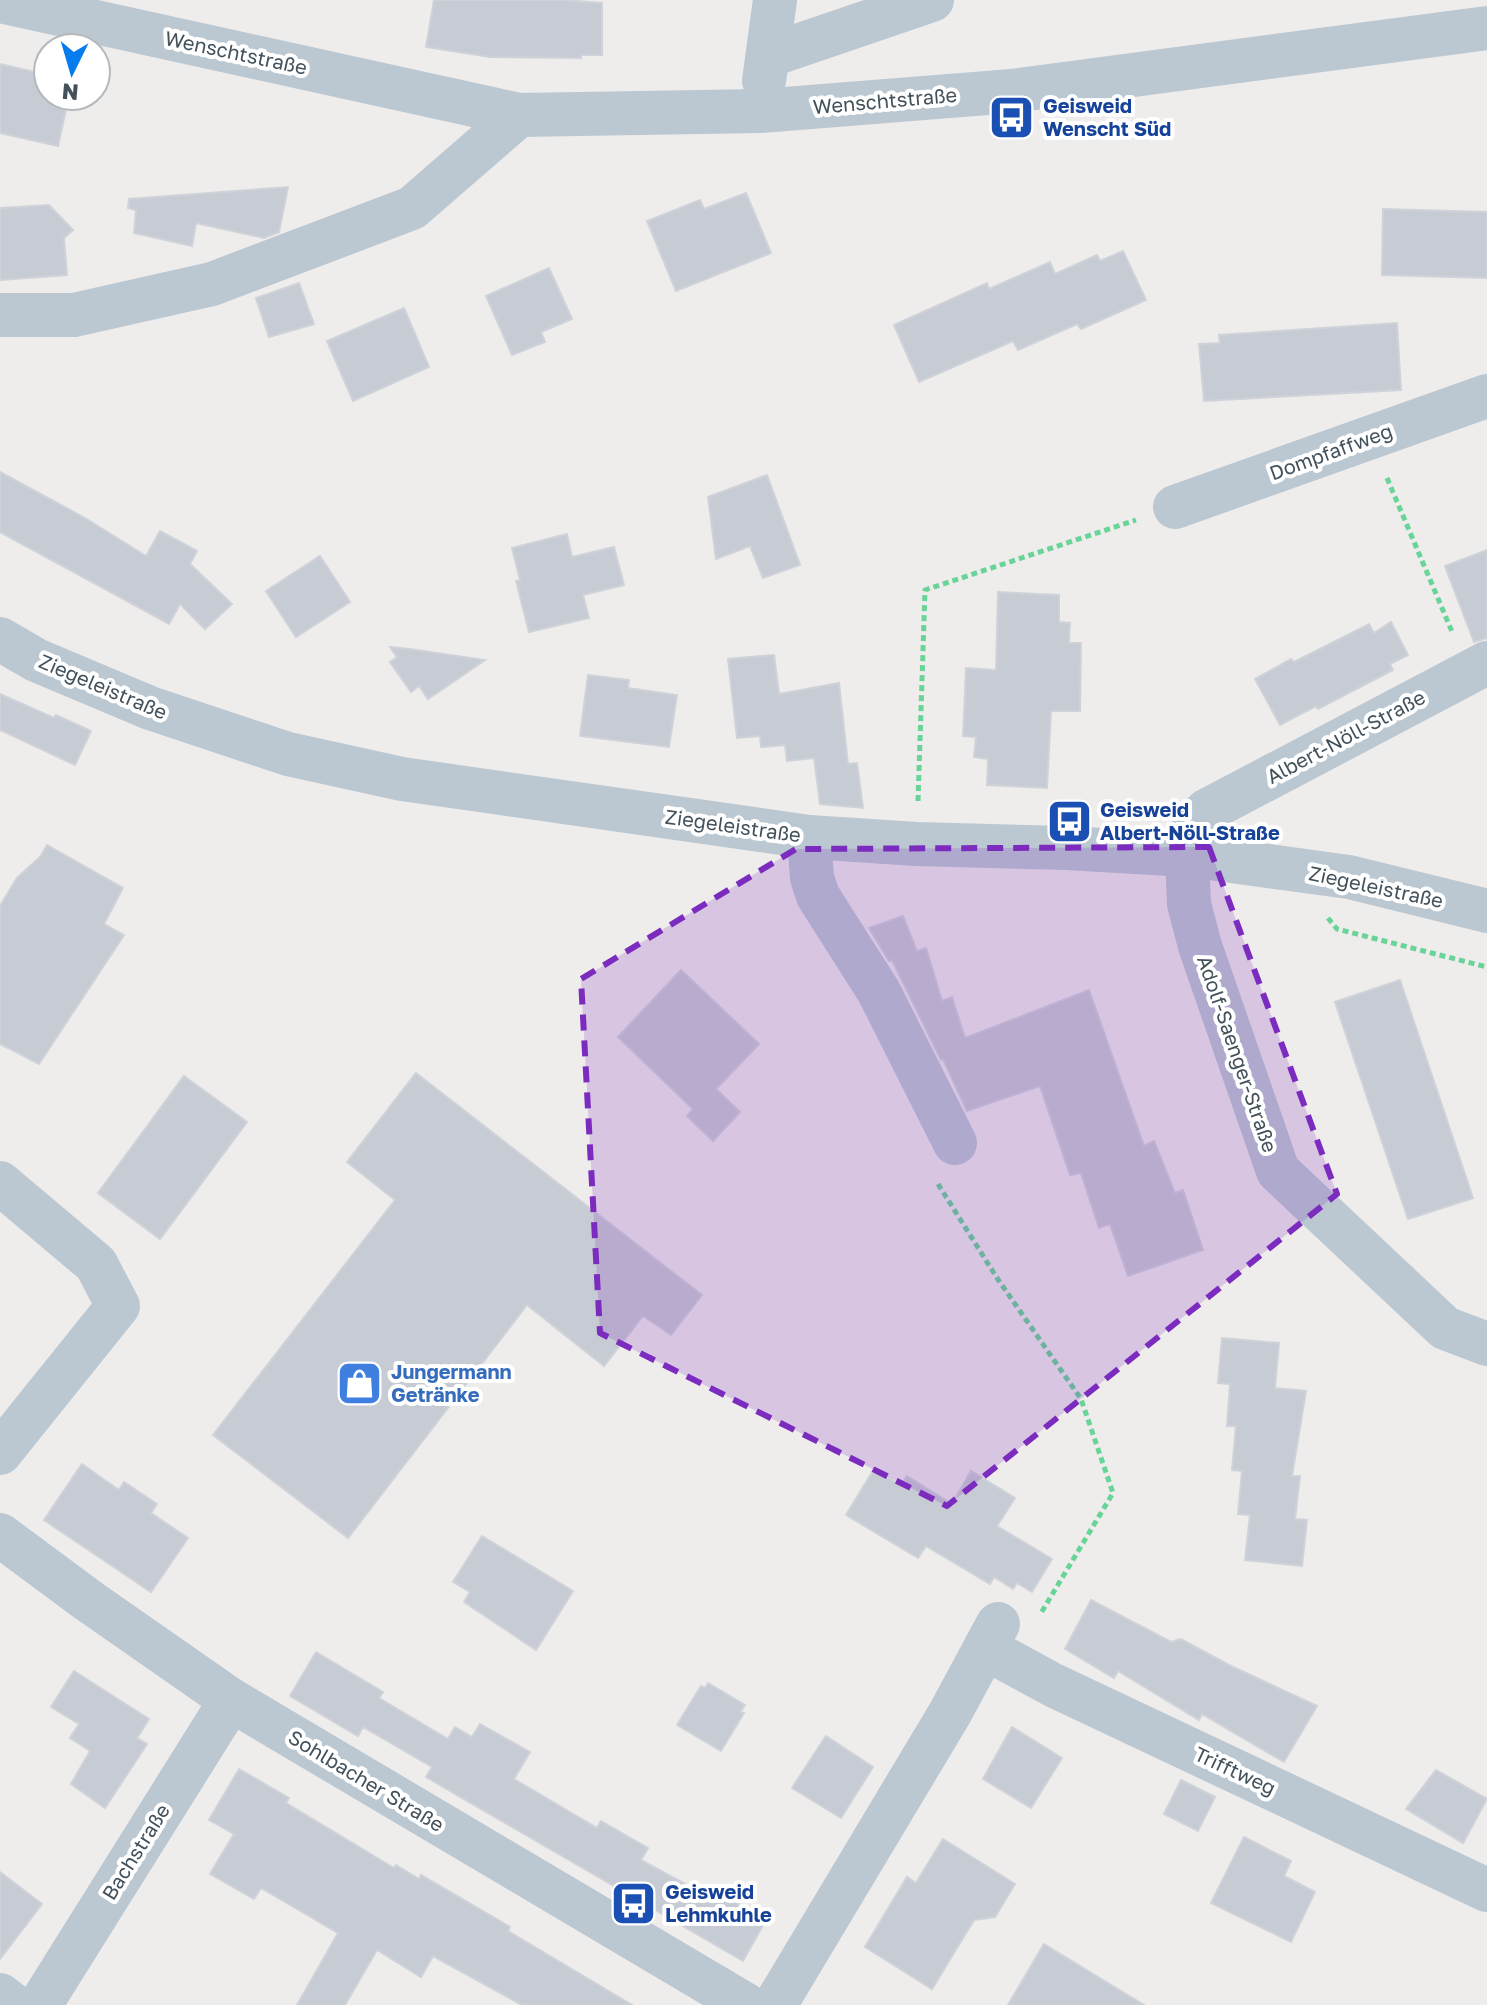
<svg xmlns="http://www.w3.org/2000/svg" width="1487" height="2005" font-family="'Golos Text',sans-serif">
<style>
.building{fill:#c7cbd3;stroke:#cfd3d9;stroke-width:2}
.lines{fill:none;stroke-linecap:round;stroke-linejoin:round}
.path{stroke:#69d498;stroke-width:5;stroke-dasharray:6 4;stroke-linecap:butt}
.minor{stroke:#bbc8d1;stroke-width:44}
.marked{fill:#7b2cbf;fill-opacity:0.2;stroke:#7b2cbf;stroke-width:6;stroke-dasharray:16 10;stroke-linejoin:round}
.labels{text-anchor:middle;stroke-width:8;stroke-linejoin:round;paint-order:stroke}
.street-label{font-size:20px;fill:#43515b;stroke:#fff}
.transit-label{font-size:20px;font-weight:bold;fill:#164399;stroke:#fff;text-anchor:start}
.shop-label{font-size:20px;font-weight:bold;fill:#366cbe;stroke:#fff;text-anchor:start}
</style>
<rect width="100%" height="100%" fill="#efecec"/>
<g class="building">
<path d="M 434,0 L 563,0 L 602,3 L 602,55 L 581,55 L 581,58 L 490,57 L 426,47 Z"/>
<path d="M 0,64 L 48,75 L 48,96 L 69,96 L 58,146 L 0,133 Z"/>
<path d="M 288,187 L 279,232 L 264,238 L 196,223 L 192,246 L 134,233 L 136,210 L 128,208 L 129,199 Z"/>
<path d="M 746,193 L 771,253 L 676,291 L 647,221 L 700,200 L 704,209 Z"/>
<path d="M 49,205 L 73,230 L 64,238 L 67,275 L 0,280 L 0,208 Z"/>
<path d="M 1383,209 L 1487,212 L 1487,278 L 1382,275 Z"/>
<path d="M 1123,251 L 1146,300 L 1081,329 L 1077,324 L 1018,350 L 1013,341 L 919,382 L 894,325 L 987,283 L 989,289 L 1050,262 L 1055,274 L 1097,255 L 1100,261 Z"/>
<path d="M 549,268 L 572,319 L 541,332 L 545,342 L 512,355 L 486,296 Z"/>
<path d="M 299,283 L 314,324 L 269,337 L 256,298 Z"/>
<path d="M 404,308 L 429,367 L 353,401 L 327,341 Z"/>
<path d="M 1397,323 L 1401,390 L 1204,401 L 1199,344 L 1220,343 L 1219,335 Z"/>
<path d="M 0,472 L 85,518 L 146,556 L 160,531 L 197,551 L 190,564 L 232,604 L 205,629 L 180,604 L 169,624 L 0,532 Z"/>
<path d="M 767,475 L 800,565 L 763,578 L 750,546 L 716,559 L 708,497 Z"/>
<path d="M 567,534 L 572,557 L 614,547 L 624,585 L 583,595 L 589,618 L 529,632 L 516,581 L 520,580 L 512,548 Z"/>
<path d="M 1487,550 L 1487,638 L 1474,642 L 1445,566 Z"/>
<path d="M 320,556 L 350,602 L 296,637 L 266,591 Z"/>
<path d="M 998,592 L 1059,595 L 1059,622 L 1070,623 L 1069,643 L 1081,643 L 1080,711 L 1051,711 L 1047,788 L 987,785 L 988,759 L 974,757 L 976,737 L 963,736 L 966,668 L 996,670 Z"/>
<path d="M 1391,622 L 1408,655 L 1390,664 L 1393,670 L 1318,709 L 1316,706 L 1280,725 L 1255,679 L 1291,659 L 1294,662 L 1369,624 L 1374,633 Z"/>
<path d="M 390,647 L 410,649 L 485,660 L 428,699 L 419,686 L 411,692 L 390,662 L 397,657 Z"/>
<path d="M 774,655 L 779,694 L 839,683 L 848,764 L 857,763 L 863,808 L 820,804 L 814,758 L 787,761 L 785,745 L 761,747 L 760,736 L 737,738 L 728,659 Z"/>
<path d="M 588,675 L 629,680 L 628,688 L 677,695 L 669,747 L 580,736 Z"/>
<path d="M 0,694 L 54,718 L 56,715 L 91,731 L 75,765 L 0,730 Z"/>
<path d="M 47,845 L 123,888 L 104,924 L 124,935 L 39,1064 L 0,1044 L 0,906 L 17,878 L 40,857 Z"/>
<path d="M 903,916 L 917,951 L 926,948 L 942,1001 L 952,997 L 965,1038 L 1089,990 L 1144,1146 L 1154,1141 L 1175,1193 L 1183,1190 L 1203,1250 L 1128,1276 L 1110,1224 L 1099,1228 L 1081,1173 L 1070,1175 L 1040,1086 L 967,1111 L 943,1059 L 941,1060 L 892,960 L 889,961 L 869,928 Z"/>
<path d="M 681,970 L 759,1044 L 716,1089 L 740,1112 L 713,1141 L 687,1116 L 693,1109 L 618,1037 Z"/>
<path d="M 1400,980 L 1473,1198 L 1408,1219 L 1335,1002 Z"/>
<path d="M 416,1073 L 702,1295 L 671,1335 L 643,1316 L 604,1366 L 527,1305 L 348,1538 L 213,1435 L 395,1200 L 347,1162 Z"/>
<path d="M 184,1076 L 247,1122 L 160,1239 L 98,1193 Z"/>
<path d="M 1222,1338 L 1279,1343 L 1275,1388 L 1306,1391 L 1292,1476 L 1300,1476 L 1295,1519 L 1307,1520 L 1302,1566 L 1245,1560 L 1250,1515 L 1238,1514 L 1242,1471 L 1232,1470 L 1236,1426 L 1227,1426 L 1230,1384 L 1218,1383 Z"/>
<path d="M 82,1464 L 119,1490 L 124,1482 L 157,1504 L 151,1513 L 188,1538 L 151,1592 L 44,1520 Z"/>
<path d="M 874,1469 L 901,1485 L 907,1476 L 952,1504 L 971,1471 L 1015,1498 L 997,1526 L 1052,1559 L 1032,1592 L 1017,1583 L 1013,1589 L 994,1577 L 990,1584 L 926,1546 L 918,1558 L 846,1515 Z"/>
<path d="M 482,1536 L 573,1591 L 536,1650 L 464,1602 L 470,1592 L 453,1582 Z"/>
<path d="M 1091,1600 L 1171,1642 L 1181,1639 L 1229,1665 L 1317,1706 L 1284,1762 L 1202,1714 L 1199,1720 L 1118,1671 L 1114,1678 L 1065,1649 Z"/>
<path d="M 316,1652 L 383,1692 L 379,1698 L 448,1739 L 455,1727 L 472,1737 L 480,1724 L 530,1752 L 514,1779 L 597,1828 L 601,1821 L 648,1848 L 641,1860 L 718,1902 L 722,1894 L 766,1920 L 743,1961 L 426,1777 L 432,1767 L 363,1727 L 358,1736 L 290,1696 Z"/>
<path d="M 74,1671 L 149,1719 L 137,1738 L 147,1744 L 105,1808 L 71,1784 L 90,1751 L 70,1738 L 79,1724 L 51,1707 Z"/>
<path d="M 708,1683 L 745,1705 L 740,1712 L 744,1713 L 721,1751 L 677,1725 L 701,1686 L 705,1688 Z"/>
<path d="M 1012,1727 L 1062,1758 L 1031,1808 L 983,1779 Z"/>
<path d="M 826,1736 L 873,1767 L 841,1818 L 792,1788 Z"/>
<path d="M 239,1769 L 289,1798 L 286,1803 L 394,1868 L 396,1865 L 419,1879 L 421,1875 L 510,1927 L 508,1931 L 632,2005 L 522,2005 L 433,1956 L 421,1977 L 377,1950 L 345,2005 L 297,2005 L 338,1933 L 261,1888 L 254,1899 L 210,1874 L 234,1834 L 209,1820 Z"/>
<path d="M 1436,1770 L 1487,1799 L 1463,1843 L 1406,1809 Z"/>
<path d="M 1181,1780 L 1215,1797 L 1198,1831 L 1164,1814 Z"/>
<path d="M 1244,1837 L 1291,1861 L 1284,1876 L 1315,1892 L 1291,1942 L 1211,1903 Z"/>
<path d="M 943,1839 L 1015,1884 L 995,1917 L 974,1920 L 932,1989 L 865,1947 L 907,1877 L 916,1883 Z"/>
<path d="M 0,1872 L 42,1904 L 0,1959 Z"/>
<path d="M 1044,1944 L 1144,2005 L 1008,2005 Z"/>
</g>
<g class="lines">
<g class="path">
<path d="M 1387,478 L 1453,634"/>
<path d="M 918,801 L 925,590 L 1136,520"/>
<path d="M 1328,918 L 1337,929 L 1487,967"/>
<path d="M 938,1184 L 997,1278 L 1081,1399 L 1113,1493 L 1041,1613"/>
</g>
<g class="minor">
<path d="M 0,1 L 519,115 L 760,111 L 1012,91 L 1487,28"/>
<path d="M 768,56 L 932,0"/>
<path d="M 764,81 L 775,0"/>
<path d="M 0,315 L 74,315 L 212,284 L 412,208 L 519,115"/>
<path d="M 1175,507 L 1487,396"/>
<path d="M 0,639 L 36,660 L 150,708 L 288,754 L 402,779 L 809,837 L 917,844 L 1067,848 L 1187,855 L 1349,877 L 1487,911"/>
<path d="M 1487,663 L 1206,811 L 1192,830 L 1187,855 L 1189,904 L 1200,946 L 1278,1171 L 1445,1328 L 1487,1344"/>
<path d="M 809,837 L 812,878 L 818,896 L 879,992 L 955,1143"/>
<path d="M 0,1183 L 96,1264 L 118,1306 L 0,1453"/>
<path d="M 0,1535 L 89,1601 L 231,1700 L 746,2005"/>
<path d="M 985,1648 L 1053,1685 L 1487,1890"/>
<path d="M 0,1995 L 13,2005"/>
<path d="M 40,2005 L 231,1700"/>
<path d="M 775,2005 L 950,1713 L 998,1624"/>
</g>
</g>
<path class="marked" d="M 1209,847 L 1337,1194 L 947,1506 L 600,1333 L 581,979 L 796,849 Z"/>
<defs>
<symbol id="bus-square" viewBox="-11 -11 22 22"><rect x="-9" y="-9" width="18" height="18" rx="4" fill="#1a4fb4" stroke="#fff"/><path d="M-5-6H5V4H4V6H2V4H-2V6H-4V4H-5ZM-3.5-4V0h7V-4ZM-3.5 1.2v1.5H-2V1.2ZM2 1.2v1.5H3.5V1.2Z" fill="#fff"/></symbol>
<symbol id="shop-square" viewBox="-11 -11 22 22"><rect x="-9" y="-9" width="18" height="18" rx="4" fill="#3f7fe0" stroke="#fff"/><path d="M-5-2.5h2.3a2.7 3.5 0 0 1 5.4 0H5L5.5 6h-11ZM-1.5-2.5h3a1.5 2.3 0 0 0-3 0Z" fill="#fff"/></symbol>
</defs>
<g fill-rule="evenodd">
<use href="#bus-square" x="986" y="92" width="51" height="51"/>
<use href="#bus-square" x="1044" y="796" width="51" height="51"/>
<use href="#shop-square" x="334" y="1358" width="51" height="51"/>
<use href="#bus-square" x="608" y="1878" width="51" height="51"/>
</g>
<g class="labels">
<g class="street-label">
<text transform="translate(236 53) rotate(12)" y="7">Wenschtstraße</text>
<text transform="translate(885 101) rotate(-5)" y="7">Wenschtstraße</text>
<text transform="translate(1331 452) rotate(-20)" y="7">Dompfaffweg</text>
<text transform="translate(103 687) rotate(23)" y="7">Ziegeleistraße</text>
<text transform="translate(1346 737) rotate(-28)" y="7">Albert-Nöll-Straße</text>
<text transform="translate(733 826) rotate(8)" y="7">Ziegeleistraße</text>
<text transform="translate(1376 887) rotate(12)" y="7">Ziegeleistraße</text>
<text transform="translate(1237 1054) rotate(71)" y="7">Adolf-Saenger-Straße</text>
<text transform="translate(1235 1771) rotate(25)" y="7">Trifftweg</text>
<text transform="translate(366 1781) rotate(31)" y="7">Sohlbacher Straße</text>
<text transform="translate(136 1852) rotate(-58)" y="7">Bachstraße</text>
</g>
<g class="transit-label">
<text x="1043" y="113">Geisweid<tspan x="1043" dy="23">Wenscht Süd</tspan></text>
<text x="1100" y="817">Geisweid<tspan x="1100" dy="23">Albert-Nöll-Straße</tspan></text>
<text x="665" y="1899">Geisweid<tspan x="665" dy="23">Lehmkuhle</tspan></text>
</g>
<g class="shop-label">
<text x="391" y="1379">Jungermann<tspan x="391" dy="23">Getränke</tspan></text>
</g>
</g>
<g transform="translate(72 72) rotate(185)"><circle r="38" fill="#ffffff" stroke="#b4b9bd" stroke-width="2"/>
<path d="M0-6L14 30L0 20L-14 30Z" fill="#067cef"/>
<text y="-12" font-size="22" font-weight="bold" text-anchor="middle" fill="#43515b">N</text>
</g>
</svg>
